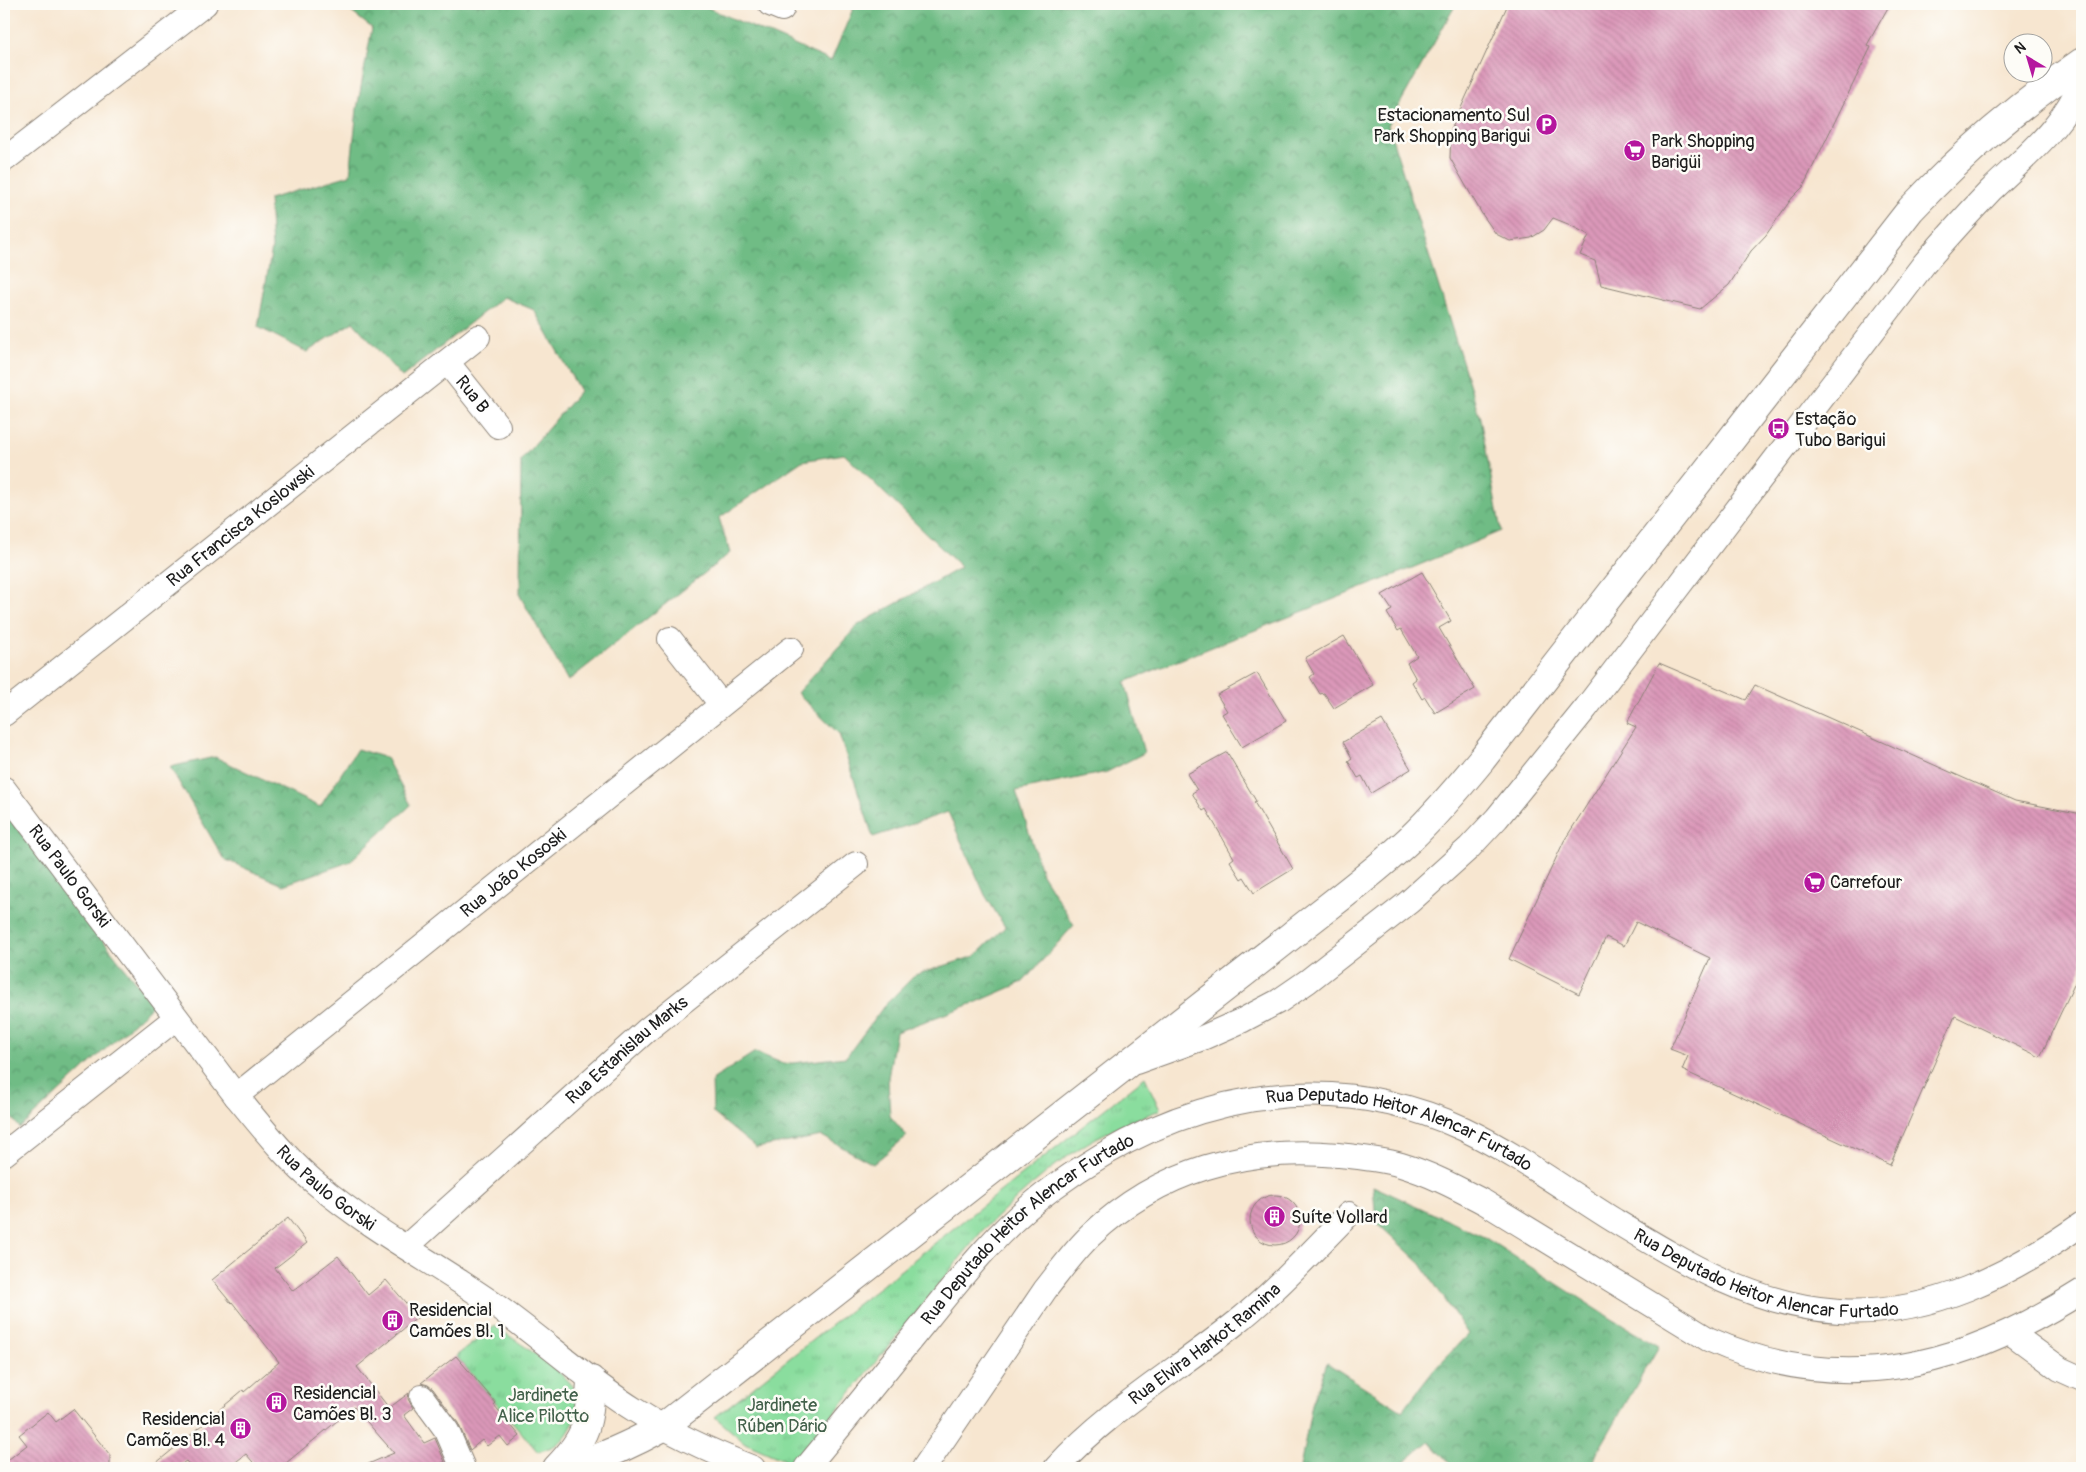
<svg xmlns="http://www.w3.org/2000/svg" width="2086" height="1472" font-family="Pangolin,sans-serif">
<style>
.grass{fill:url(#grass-tufts);stroke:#537c5d}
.forest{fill:url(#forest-crowns);stroke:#466c50}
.building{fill:url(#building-back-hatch)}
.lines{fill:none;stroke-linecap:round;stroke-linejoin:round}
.minor-casing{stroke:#8a8176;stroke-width:26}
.major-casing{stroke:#8a8176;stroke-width:30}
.minor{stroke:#fff;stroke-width:24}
.major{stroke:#fff;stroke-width:28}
.labels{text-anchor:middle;stroke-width:5;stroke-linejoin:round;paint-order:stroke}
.poi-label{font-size:18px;fill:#1c1c1c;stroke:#fdfcf7;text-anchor:start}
.street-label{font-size:18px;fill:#1c1c1c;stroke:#fdfcf7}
.park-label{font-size:18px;fill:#42604a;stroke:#fdfcf7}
</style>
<defs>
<pattern id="grass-tufts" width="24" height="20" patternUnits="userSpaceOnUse" patternTransform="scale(1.25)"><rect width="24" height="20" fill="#8add9e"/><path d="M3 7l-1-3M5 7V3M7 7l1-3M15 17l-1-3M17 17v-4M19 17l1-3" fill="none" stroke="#76bd88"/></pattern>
<pattern id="forest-crowns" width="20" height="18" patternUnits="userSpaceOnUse" patternTransform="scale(1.25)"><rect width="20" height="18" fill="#6fbc85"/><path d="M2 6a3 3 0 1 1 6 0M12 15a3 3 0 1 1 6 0" fill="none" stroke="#5a986c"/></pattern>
<pattern id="building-back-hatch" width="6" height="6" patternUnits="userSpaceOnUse" patternTransform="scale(1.25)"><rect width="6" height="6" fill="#db98b9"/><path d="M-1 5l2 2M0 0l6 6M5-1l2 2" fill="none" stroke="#bb829e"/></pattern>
</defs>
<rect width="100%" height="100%" fill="#fdfcf7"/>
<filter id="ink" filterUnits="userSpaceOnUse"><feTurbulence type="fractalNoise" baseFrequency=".02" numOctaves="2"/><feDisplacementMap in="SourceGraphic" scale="10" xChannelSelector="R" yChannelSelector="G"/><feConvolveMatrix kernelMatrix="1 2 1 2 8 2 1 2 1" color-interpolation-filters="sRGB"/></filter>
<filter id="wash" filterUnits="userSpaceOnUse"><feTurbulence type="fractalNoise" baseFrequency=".0096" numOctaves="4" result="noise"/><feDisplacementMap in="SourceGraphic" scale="20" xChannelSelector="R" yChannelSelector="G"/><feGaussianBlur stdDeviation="1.12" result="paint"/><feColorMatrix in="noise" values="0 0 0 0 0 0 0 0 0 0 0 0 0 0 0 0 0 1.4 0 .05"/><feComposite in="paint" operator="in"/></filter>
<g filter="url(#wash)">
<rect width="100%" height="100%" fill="#f7e6d0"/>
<g class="grass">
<path d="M 1145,1077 L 1160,1110 C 1134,1120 1109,1130 1086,1144 C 1048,1168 1014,1200 982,1231 L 793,1464 L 745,1443 L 715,1417 Z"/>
<path d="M 495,1326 C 513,1339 565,1372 574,1388 C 580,1399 579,1411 574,1422 C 564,1442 559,1445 538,1452 L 456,1356 Z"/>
</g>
<g class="forest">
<path d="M 341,4 L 699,4 L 831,61 L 855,4 L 1456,4 L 1388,125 L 1480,418 L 1501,531 C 1377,584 1250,631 1125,682 L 1144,753 L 1107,772 L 1016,791 L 1042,874 L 1074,925 L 1023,982 L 977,1002 L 896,1032 L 888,1078 L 890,1116 L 907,1136 L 873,1164 L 822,1136 L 756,1148 L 713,1113 L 712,1080 L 755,1052 L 784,1064 L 846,1057 L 884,1006 L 915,975 L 975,956 L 1005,927 L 985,895 L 948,812 L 873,837 L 839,734 L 797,693 L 858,625 L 961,567 L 844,454 L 802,461 L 719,518 L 730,553 L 568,681 L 520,596 L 521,460 L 580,391 L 534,310 L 503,297 L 402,377 L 353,322 L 307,352 L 258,327 L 272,248 L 269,199 L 350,175 L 357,109 L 372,28 Z"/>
<path d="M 357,749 L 386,758 L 411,805 L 349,862 L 283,885 L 224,859 L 170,767 L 215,757 L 320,807 Z"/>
<path d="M 4,811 L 153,1005 L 20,1128 L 4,1108 Z"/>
<path d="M 1373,1186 L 1484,1237 L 1612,1319 L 1659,1346 L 1597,1453 L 1591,1468 L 1454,1468 L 1429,1441 L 1397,1468 L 1300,1468 L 1312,1404 L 1327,1363 L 1402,1411 L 1434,1370 L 1468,1334 L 1421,1264 L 1376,1222 Z"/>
</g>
<g id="blocks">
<g class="building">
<path d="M 1508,4 L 1890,4 L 1867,45 L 1871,47 L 1803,187 L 1792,198 L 1766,235 L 1751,251 L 1729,285 L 1700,309 L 1601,285 L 1595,261 L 1580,255 L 1589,235 L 1568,224 L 1553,218 L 1544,230 L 1531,238 L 1510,241 L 1496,234 L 1482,214 L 1450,158 L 1451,130 Z"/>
<path d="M 1422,572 L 1451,621 L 1439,628 L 1475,689 L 1435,713 L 1425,697 L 1422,699 L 1412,682 L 1416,679 L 1407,663 L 1417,656 L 1401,629 L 1398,631 L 1387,613 L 1392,610 L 1382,595 Z"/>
<path d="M 1344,636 L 1373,685 L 1334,708 L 1324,693 L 1320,694 L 1310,677 L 1314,674 L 1305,658 Z"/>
<path d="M 1659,663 L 1746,700 L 1755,685 L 2015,801 L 2082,814 L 2082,968 L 2040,1057 L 1955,1016 L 1890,1165 L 1682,1070 L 1688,1056 L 1670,1049 L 1710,958 L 1636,922 L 1624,946 L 1606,937 L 1579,994 L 1509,959 L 1564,841 L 1636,727 L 1627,723 Z"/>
<path d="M 1257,673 L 1286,721 L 1242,747 L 1222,714 L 1227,711 L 1217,695 Z"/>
<path d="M 1382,720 L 1411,769 L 1371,793 L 1362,776 L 1358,778 L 1348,761 L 1352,758 L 1343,742 Z"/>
<path d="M 1227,752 L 1256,801 L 1254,802 L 1293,869 L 1254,893 L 1244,877 L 1241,879 L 1230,861 L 1234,858 L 1206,809 L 1203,811 L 1192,793 L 1197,790 L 1187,774 Z"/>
<circle cx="1275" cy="1220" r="25"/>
<path d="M 288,1218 L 307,1243 L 275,1268 L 293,1291 L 338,1256 L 368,1295 L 386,1280 L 418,1317 L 357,1367 L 389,1408 L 409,1393 L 408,1399 L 413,1408 L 404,1415 L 424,1443 L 435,1438 L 445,1462 L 424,1468 L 359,1468 L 394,1453 L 354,1407 L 280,1468 L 258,1468 L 246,1454 L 228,1468 L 192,1468 L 186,1461 L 176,1468 L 150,1468 L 215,1415 L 214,1414 L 230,1401 L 243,1390 L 244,1392 L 279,1362 L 232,1302 L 231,1303 L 212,1280 Z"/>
<path d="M 456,1356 L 496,1403 L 494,1405 L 520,1436 L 508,1446 L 500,1436 L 487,1446 L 482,1440 L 470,1450 L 458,1423 L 433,1389 L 428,1385 L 421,1383 Z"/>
<path d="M 73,1409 L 110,1455 L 110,1468 L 4,1468 L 4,1463 L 27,1445 L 19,1435 L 48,1412 L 56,1422 Z"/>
</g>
</g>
</g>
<g filter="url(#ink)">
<use href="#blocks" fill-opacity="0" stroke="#8a8176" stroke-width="1"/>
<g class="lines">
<defs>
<g id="minor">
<path d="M 770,4 L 782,9"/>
<path d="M 4,160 L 205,4"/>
<path id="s1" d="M 447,362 L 498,426"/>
<path d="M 670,639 L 721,704"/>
<path id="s2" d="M 4,714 L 478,337"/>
<path id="s3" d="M 4,789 L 236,1096 C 262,1127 287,1160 318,1185 C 374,1232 440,1266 499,1308 C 545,1341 587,1380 635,1410 C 672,1434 712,1452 753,1468"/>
<path d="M 1136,1062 L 1200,1039 L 1243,1020 L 1279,1001 L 1308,981 L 1409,902 L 1469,848 L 1497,818 L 1586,708 L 1924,264 C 1946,238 1968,214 1991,190 C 2025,157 2066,125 2082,79"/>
<path id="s4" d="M 236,1096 L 791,649"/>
<path d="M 4,1154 L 176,1018"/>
<path id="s5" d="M 406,1247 L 647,1030 L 856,864"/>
<path d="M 2010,1332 L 2060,1369 L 2082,1379"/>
<path d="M 422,1397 L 447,1431 L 463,1468"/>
<path id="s6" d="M 806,1468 C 846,1420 885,1371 925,1322 C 964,1273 1003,1224 1054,1187 C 1176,1097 1323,1063 1464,1129 C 1516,1154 1564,1189 1612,1219 C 1683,1262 1754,1306 1839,1311 C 1929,1317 2011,1274 2082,1224"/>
<path d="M 924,1468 L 1045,1290 C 1060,1271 1074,1251 1091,1235 C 1159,1170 1247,1146 1338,1155 C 1359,1157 1381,1159 1401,1165 C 1431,1174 1457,1188 1484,1202 L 1708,1339 C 1842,1399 1964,1367 2082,1291"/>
<path id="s7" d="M 1056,1468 C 1108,1410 1176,1371 1237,1322 C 1277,1290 1313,1250 1349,1214"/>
</g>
<g id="major">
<path d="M 557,1468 C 588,1436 589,1423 591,1380"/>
<path d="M 568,1468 C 602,1458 632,1444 663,1427 L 1291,936 C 1331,904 1373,874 1410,839 C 1436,814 1459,787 1482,759 L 1911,209 C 1966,151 2017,107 2082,62"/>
</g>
</defs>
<use href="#minor" class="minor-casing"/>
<use href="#major" class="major-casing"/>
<use href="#minor" class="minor"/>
<use href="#major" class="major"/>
</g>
</g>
<defs>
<symbol id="parking-disc" viewBox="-11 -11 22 22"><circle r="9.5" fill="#b5179e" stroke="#fdfcf7"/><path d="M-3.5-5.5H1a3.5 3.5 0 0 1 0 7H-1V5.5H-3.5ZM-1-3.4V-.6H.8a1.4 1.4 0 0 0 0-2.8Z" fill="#fff"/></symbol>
<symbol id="supermarket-disc" viewBox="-11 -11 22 22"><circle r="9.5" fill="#b5179e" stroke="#fdfcf7"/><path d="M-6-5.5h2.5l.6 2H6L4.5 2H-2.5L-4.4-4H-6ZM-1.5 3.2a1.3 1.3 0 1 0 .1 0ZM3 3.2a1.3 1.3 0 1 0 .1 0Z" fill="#fff"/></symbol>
<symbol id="bus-disc" viewBox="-11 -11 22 22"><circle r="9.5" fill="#b5179e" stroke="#fdfcf7"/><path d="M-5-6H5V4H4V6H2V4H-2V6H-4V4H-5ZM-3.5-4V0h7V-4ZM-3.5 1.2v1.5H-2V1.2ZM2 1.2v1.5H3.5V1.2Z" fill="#fff"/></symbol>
<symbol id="building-disc" viewBox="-11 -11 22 22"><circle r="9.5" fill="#b5179e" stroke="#fdfcf7"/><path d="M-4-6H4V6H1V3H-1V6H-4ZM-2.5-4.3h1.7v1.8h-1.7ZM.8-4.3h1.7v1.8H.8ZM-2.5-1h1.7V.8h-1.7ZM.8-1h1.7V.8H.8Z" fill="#fff"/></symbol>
</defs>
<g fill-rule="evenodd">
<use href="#parking-disc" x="1534" y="112" width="25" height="25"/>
<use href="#supermarket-disc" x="1622" y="138" width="25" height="25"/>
<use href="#bus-disc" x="1766" y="416" width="25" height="25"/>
<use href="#supermarket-disc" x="1802" y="870" width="25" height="25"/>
<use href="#building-disc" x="1262" y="1204" width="25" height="25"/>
<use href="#building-disc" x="380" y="1308" width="25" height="25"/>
<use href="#building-disc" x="264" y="1390" width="25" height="25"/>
<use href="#building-disc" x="228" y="1416" width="25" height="25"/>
</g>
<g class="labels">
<g class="poi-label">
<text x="1530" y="121" text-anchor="end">Estacionamento Sul<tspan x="1530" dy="21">Park Shopping Barigui</tspan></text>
<text x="1651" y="147">Park Shopping<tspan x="1651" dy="21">Barigüi</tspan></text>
<text x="1795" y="425">Estação<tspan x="1795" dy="21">Tubo Barigui</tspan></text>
<text x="1830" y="888">Carrefour</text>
<text x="1291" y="1223">Suíte Vollard</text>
<text x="409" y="1316">Residencial<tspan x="409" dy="21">Camões Bl. 1</tspan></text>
<text x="293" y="1399">Residencial<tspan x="293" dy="21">Camões Bl. 3</tspan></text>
<text x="225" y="1425" text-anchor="end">Residencial<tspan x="225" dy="21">Camões Bl. 4</tspan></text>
</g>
<g class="street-label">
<text dy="6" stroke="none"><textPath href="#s1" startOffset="41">Rua B</textPath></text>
<text dy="6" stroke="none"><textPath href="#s2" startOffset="302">Rua Francisca Koslowski</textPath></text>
<text dy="6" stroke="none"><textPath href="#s4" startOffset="356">Rua João Kososki</textPath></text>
<text dy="6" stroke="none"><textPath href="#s3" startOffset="109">Rua Paulo Gorski</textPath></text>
<text dy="6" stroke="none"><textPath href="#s5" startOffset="296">Rua Estanislau Marks</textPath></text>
<text dy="6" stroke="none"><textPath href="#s6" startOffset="748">Rua Deputado Heitor Alencar Furtado</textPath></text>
<text dy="6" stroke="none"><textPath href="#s3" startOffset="514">Rua Paulo Gorski</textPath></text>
<text dy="6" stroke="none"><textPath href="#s6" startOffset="328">Rua Deputado Heitor Alencar Furtado</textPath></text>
<text dy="6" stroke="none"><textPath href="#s6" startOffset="1152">Rua Deputado Heitor Alencar Furtado</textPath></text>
<text dy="6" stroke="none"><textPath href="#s7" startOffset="194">Rua Elvira Harkot Ramina</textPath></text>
</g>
<g class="park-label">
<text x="543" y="1401">Jardinete<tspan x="543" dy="21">Alice Pilotto</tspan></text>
<text x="782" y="1411">Jardinete<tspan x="782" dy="21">Rúben Dário</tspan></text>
</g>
</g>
<rect width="2086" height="1472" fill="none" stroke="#fdfcf7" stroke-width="20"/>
<g transform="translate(2028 58) rotate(322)"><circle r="24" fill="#fdfcf7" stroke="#a3a29f"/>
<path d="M0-4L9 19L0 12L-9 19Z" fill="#b5179e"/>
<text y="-8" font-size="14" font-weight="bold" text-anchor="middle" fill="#1c1c1c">N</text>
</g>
</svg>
